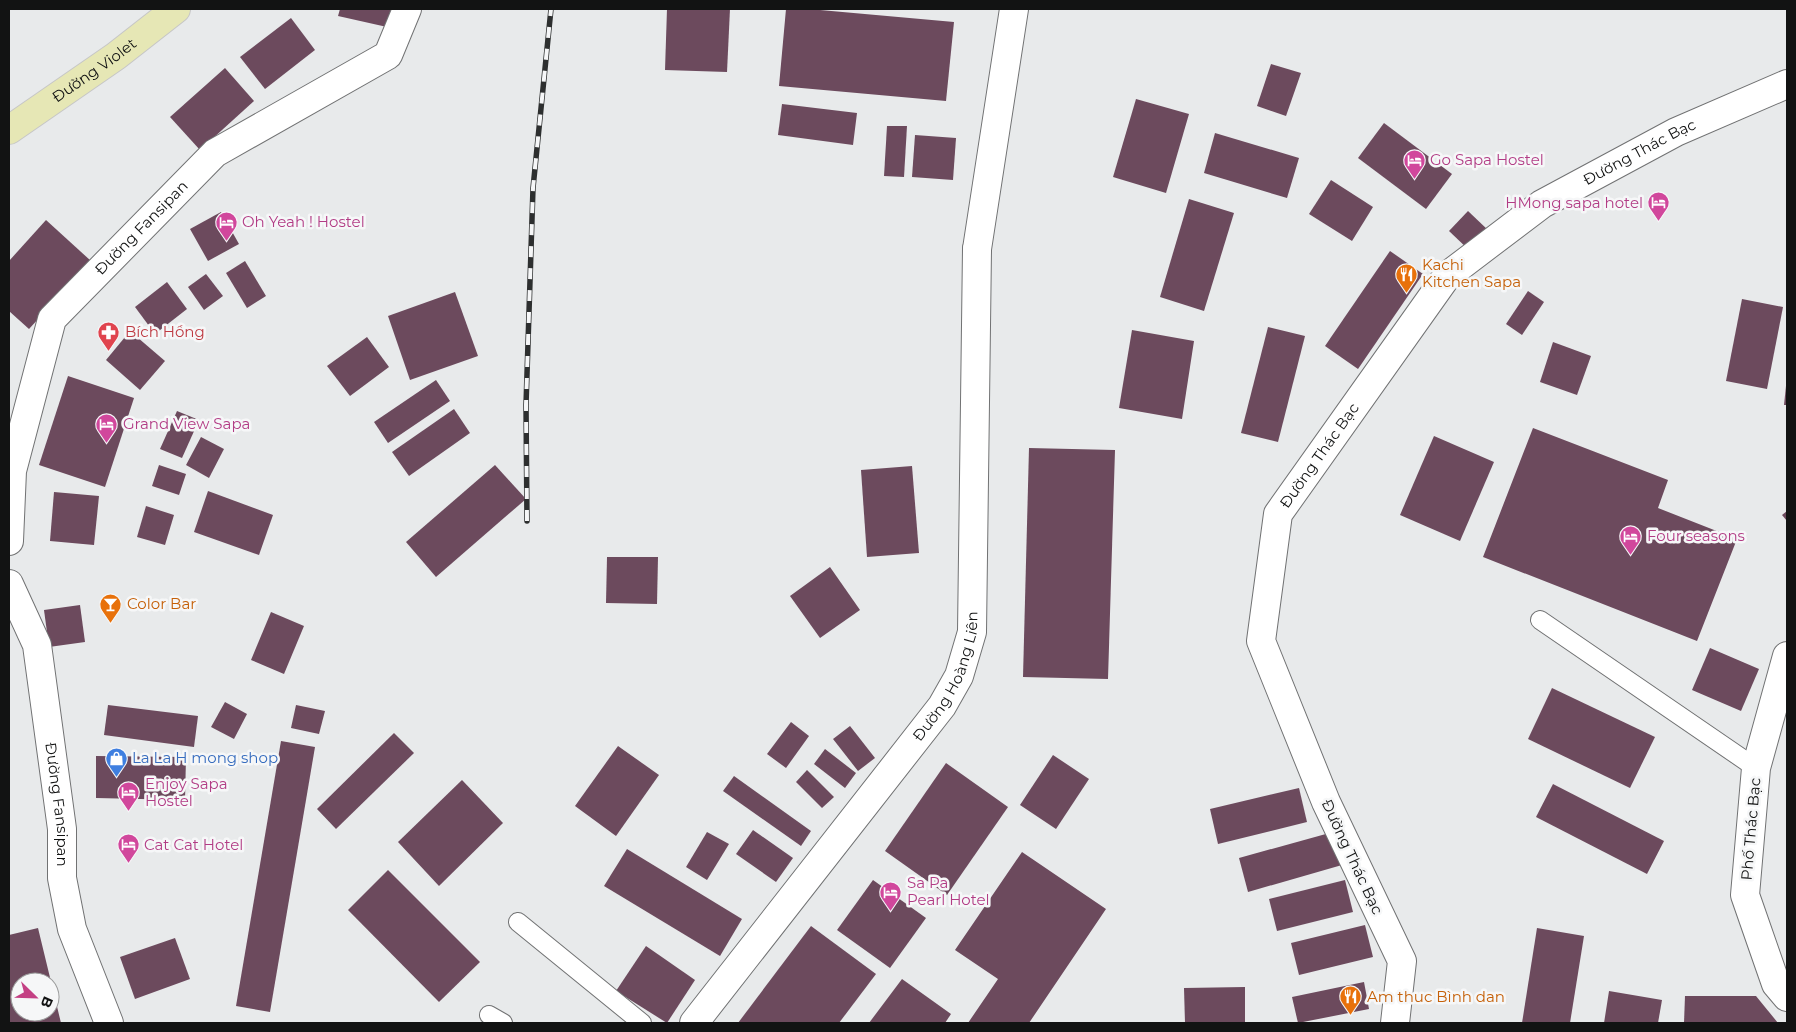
<svg xmlns="http://www.w3.org/2000/svg" width="1796" height="1032" font-family="Montserrat,sans-serif">
<style>
.building{fill:#6c4a5d;fill-rule:evenodd}
.lines{fill:none;stroke-linecap:round;stroke-linejoin:round}
.lane-casing{stroke:#717273;stroke-width:20}
.street-casing{stroke:#717273;stroke-width:30}
.secondary-casing{stroke:#717273;stroke-width:30}
.primary-casing{stroke:#c6c6c6;stroke-width:30}
.lane{stroke:#fff;stroke-width:18}
.street{stroke:#fff;stroke-width:28}
.secondary{stroke:#fff;stroke-width:28}
.primary{stroke:#e6e7b5;stroke-width:28}
.rail-casing{stroke:#2d2f2f;stroke-width:5.5}
.rail{stroke:#f6f7f8;stroke-width:4;stroke-dasharray:11;stroke-linecap:butt}
.labels{text-anchor:middle;stroke-width:5;stroke-linejoin:round;paint-order:stroke}
.street-label{font-size:15px;fill:#121313;stroke:#f6f7f8}
.hotel-label{font-size:15px;fill:#b23c85;stroke:#f6f7f8;text-anchor:start}
.food-label{font-size:15px;fill:#c56008;stroke:#f6f7f8;text-anchor:start}
.health-label{font-size:15px;fill:#be3a42;stroke:#f6f7f8;text-anchor:start}
.shop-label{font-size:15px;fill:#366cbe;stroke:#f6f7f8;text-anchor:start}
</style>
<rect width="100%" height="100%" fill="#e8eaeb"/>
<g class="building">
<path d="M 340,9 L 391,9 L 387,27 L 338,16 Z"/>
<path d="M 667,9 L 730,9 L 727,72 L 665,70 Z"/>
<path d="M 786,9 L 809,9 L 954,22 L 946,101 L 779,86 Z"/>
<path d="M 291,18 L 315,50 L 265,89 L 240,57 Z"/>
<path d="M 1271,64 L 1301,73 L 1286,116 L 1257,106 Z"/>
<path d="M 225,68 L 254,101 L 200,150 L 170,117 Z"/>
<path d="M 1136,99 L 1189,114 L 1166,193 L 1113,177 Z"/>
<path d="M 782,104 L 857,113 L 853,145 L 778,135 Z"/>
<path d="M 1384,123 L 1452,174 L 1426,209 L 1358,158 Z"/>
<path d="M 887,126 L 907,126 L 904,177 L 884,176 Z"/>
<path d="M 1215,133 L 1299,158 L 1287,198 L 1204,173 Z"/>
<path d="M 915,135 L 956,138 L 953,180 L 912,177 Z"/>
<path d="M 1331,180 L 1373,207 L 1352,241 L 1309,214 Z"/>
<path d="M 1189,199 L 1234,213 L 1204,311 L 1160,297 Z"/>
<path d="M 1468,211 L 1489,231 L 1470,251 L 1449,231 Z"/>
<path d="M 221,212 L 239,244 L 208,261 L 190,229 Z"/>
<path d="M 46,220 L 91,261 L 29,329 L 9,311 L 9,261 Z"/>
<path d="M 1390,251 L 1423,274 L 1358,369 L 1325,346 Z"/>
<path d="M 245,261 L 266,296 L 247,308 L 226,273 Z"/>
<path d="M 206,274 L 223,296 L 204,310 L 188,287 Z"/>
<path d="M 167,282 L 187,309 L 155,334 L 135,307 Z"/>
<path d="M 1528,291 L 1544,302 L 1522,335 L 1506,324 Z"/>
<path d="M 455,292 L 478,356 L 410,380 L 388,316 Z"/>
<path d="M 1742,299 L 1783,307 L 1767,389 L 1726,381 Z"/>
<path d="M 1268,327 L 1305,336 L 1278,442 L 1241,433 Z"/>
<path d="M 1132,330 L 1194,341 L 1182,419 L 1119,408 Z"/>
<path d="M 130,331 L 165,361 L 140,390 L 106,360 Z"/>
<path d="M 367,337 L 389,367 L 350,396 L 327,366 Z"/>
<path d="M 1553,342 L 1591,356 L 1577,395 L 1540,382 Z"/>
<path d="M 68,376 L 134,398 L 105,487 L 39,465 Z"/>
<path d="M 436,380 L 450,401 L 388,443 L 374,422 Z"/>
<path d="M 1786,386 L 1787,386 L 1787,405 L 1784,405 Z"/>
<path d="M 454,409 L 470,433 L 409,476 L 392,452 Z"/>
<path d="M 177,411 L 199,420 L 182,458 L 160,449 Z"/>
<path d="M 1533,428 L 1668,480 L 1658,508 L 1737,539 L 1697,641 L 1483,557 Z"/>
<path d="M 1434,436 L 1494,462 L 1460,541 L 1400,515 Z"/>
<path d="M 201,437 L 224,449 L 209,478 L 186,465 Z"/>
<path d="M 1029,448 L 1115,450 L 1108,679 L 1023,677 Z"/>
<path d="M 159,465 L 186,474 L 179,495 L 152,486 Z"/>
<path d="M 495,465 L 526,499 L 436,577 L 406,542 Z"/>
<path d="M 912,466 L 919,553 L 867,557 L 861,470 Z"/>
<path d="M 208,491 L 273,515 L 259,555 L 194,532 Z"/>
<path d="M 54,492 L 99,496 L 94,545 L 50,541 Z"/>
<path d="M 146,506 L 174,515 L 165,545 L 137,537 Z"/>
<path d="M 1787,511 L 1787,521 L 1782,515 Z"/>
<path d="M 607,557 L 658,557 L 657,604 L 606,603 Z"/>
<path d="M 830,567 L 860,610 L 820,638 L 790,596 Z"/>
<path d="M 80,605 L 85,642 L 49,647 L 44,610 Z"/>
<path d="M 271,612 L 304,626 L 284,674 L 251,660 Z"/>
<path d="M 1710,648 L 1759,669 L 1741,711 L 1692,690 Z"/>
<path d="M 1552,688 L 1655,737 L 1630,788 L 1528,739 Z"/>
<path d="M 225,702 L 247,714 L 234,739 L 211,727 Z"/>
<path d="M 108,705 L 198,716 L 194,747 L 104,735 Z"/>
<path d="M 296,705 L 325,711 L 319,734 L 291,728 Z"/>
<path d="M 791,722 L 809,736 L 786,768 L 767,754 Z"/>
<path d="M 850,726 L 875,758 L 858,771 L 833,739 Z"/>
<path d="M 394,733 L 414,753 L 336,829 L 317,809 Z"/>
<path d="M 281,741 L 315,747 L 270,1012 L 236,1006 Z"/>
<path d="M 618,746 L 659,775 L 616,836 L 575,806 Z"/>
<path d="M 825,749 L 856,773 L 845,788 L 814,764 Z"/>
<path d="M 1053,755 L 1089,779 L 1056,829 L 1020,805 Z"/>
<path d="M 96,756 L 186,757 L 185,800 L 96,798 Z"/>
<path d="M 946,763 L 1008,807 L 947,895 L 885,851 Z"/>
<path d="M 807,770 L 834,797 L 822,808 L 796,782 Z"/>
<path d="M 734,776 L 811,831 L 801,846 L 723,791 Z"/>
<path d="M 462,780 L 503,823 L 439,886 L 398,842 Z"/>
<path d="M 1553,784 L 1664,841 L 1647,874 L 1536,817 Z"/>
<path d="M 1299,788 L 1307,822 L 1218,844 L 1210,809 Z"/>
<path d="M 753,830 L 793,858 L 776,882 L 736,854 Z"/>
<path d="M 707,832 L 729,844 L 707,880 L 686,867 Z"/>
<path d="M 1333,832 L 1342,865 L 1248,892 L 1239,858 Z"/>
<path d="M 627,849 L 742,919 L 720,956 L 604,886 Z"/>
<path d="M 1022,852 L 1106,909 L 1029,1023 L 968,1023 L 998,979 L 955,950 Z"/>
<path d="M 388,870 L 480,962 L 439,1002 L 348,910 Z"/>
<path d="M 873,880 L 926,918 L 890,968 L 837,930 Z"/>
<path d="M 1345,880 L 1353,912 L 1277,931 L 1269,899 Z"/>
<path d="M 1365,925 L 1373,957 L 1299,975 L 1291,943 Z"/>
<path d="M 811,926 L 876,974 L 839,1023 L 738,1023 Z"/>
<path d="M 38,928 L 61,1023 L 9,1023 L 9,935 ZM 20,982 L 50,982 L 50,1012 L 20,1012 Z"/>
<path d="M 1537,928 L 1584,936 L 1570,1023 L 1522,1023 Z"/>
<path d="M 175,938 L 190,979 L 135,999 L 120,957 Z"/>
<path d="M 646,946 L 695,980 L 667,1023 L 616,991 Z"/>
<path d="M 902,979 L 951,1014 L 945,1023 L 869,1023 Z"/>
<path d="M 1364,982 L 1369,1009 L 1298,1023 L 1292,997 Z"/>
<path d="M 1245,987 L 1245,1023 L 1185,1023 L 1184,988 Z"/>
<path d="M 1609,991 L 1662,1000 L 1658,1023 L 1604,1023 Z"/>
<path d="M 1685,996 L 1756,996 L 1778,1023 L 1684,1023 Z"/>
</g>
<g class="lines">
<defs>
<g id="lane">
<path d="M 1540,620 L 1756,768"/>
<path d="M 518,922 L 642,1023"/>
<path d="M 489,1015 L 503,1023"/>
</g>
<g id="street">
<path d="M 977,249 L 1014,9"/>
<path d="M 1787,656 L 1756,768 L 1745,895 L 1776,984 L 1787,997"/>
</g>
<g id="secondary">
<path id="s1" d="M 9,541 L 12,471 L 52,319 L 215,153 L 388,55 L 407,9"/>
<path id="s2" d="M 9,584 L 37,645 L 62,829 L 62,878 L 72,929 L 109,1023"/>
<path id="s3" d="M 694,1023 L 942,706 L 959,676 L 972,632 L 977,249"/>
<path id="s4" d="M 1395,1023 L 1402,961 L 1326,802 L 1261,641 L 1278,514 L 1447,276 L 1542,204 L 1676,132 L 1787,84"/>
</g>
<g id="primary">
<path id="s5" d="M 9,130 L 116,56 L 176,9"/>
</g>
</defs>
<use href="#lane" class="lane-casing"/>
<use href="#street" class="street-casing"/>
<use href="#secondary" class="secondary-casing"/>
<use href="#primary" class="primary-casing"/>
<use href="#lane" class="lane"/>
<use href="#street" class="street"/>
<use href="#secondary" class="secondary"/>
<use href="#primary" class="primary"/>
<defs>
<path id="rail" d="M 527,521 L 526,405 L 533,188 L 551,9"/>
</defs>
<use href="#rail" class="rail-casing"/>
<use href="#rail" class="rail"/>
</g>
<defs>
<symbol id="hotel-pin" viewBox="-11 -11 22 30"><path d="M0 17L-7.5 6A9.5 9.5 0 1 1 7.5 6Z" fill="#d1479c" stroke="#f6f7f8"/><path d="M-6-4.5h1.5V1H6V5H4.5V3h-9V5H-6ZM-4 0a1.8 1.8 0 1 1 3.6 0ZM.5 0V-2.5h3Q6-2.5 6 0Z" fill="#fff"/></symbol>
<symbol id="restaurant-pin" viewBox="-11 -11 22 30"><path d="M0 17L-7.5 6A9.5 9.5 0 1 1 7.5 6Z" fill="#e8710a" stroke="#f6f7f8"/><path d="M-5-6h1v4h1v-4h1v4h1v-4h1v5L-1.5 .5V6h-2V.5L-5-1ZM5-6V6H3V1.5H1.5Q1.5-4 5-6Z" fill="#fff"/></symbol>
<symbol id="pharmacy-pin" viewBox="-11 -11 22 30"><path d="M0 17L-7.5 6A9.5 9.5 0 1 1 7.5 6Z" fill="#e0444e" stroke="#f6f7f8"/><path d="M-2-6h4v4h4v4h-4v4h-4v-4h-4v-4h4Z" fill="#fff"/></symbol>
<symbol id="bar-pin" viewBox="-11 -11 22 30"><path d="M0 17L-7.5 6A9.5 9.5 0 1 1 7.5 6Z" fill="#e8710a" stroke="#f6f7f8"/><path d="M-6-5H6L.8 .8V4.5H3.5V6h-7V4.5H-.8V.8Z" fill="#fff"/></symbol>
<symbol id="shop-pin" viewBox="-11 -11 22 30"><path d="M0 17L-7.5 6A9.5 9.5 0 1 1 7.5 6Z" fill="#3f7fe0" stroke="#f6f7f8"/><path d="M-5-2.5h2.3a2.7 3.5 0 0 1 5.4 0H5L5.5 6h-11ZM-1.5-2.5h3a1.5 2.3 0 0 0-3 0Z" fill="#fff"/></symbol>
</defs>
<g fill-rule="evenodd">
<use href="#hotel-pin" x="1402" y="148" width="25" height="34"/>
<use href="#hotel-pin" x="1646" y="190" width="25" height="34"/>
<use href="#hotel-pin" x="214" y="210" width="25" height="34"/>
<use href="#restaurant-pin" x="1394" y="262" width="25" height="34"/>
<use href="#pharmacy-pin" x="96" y="320" width="25" height="34"/>
<use href="#hotel-pin" x="94" y="412" width="25" height="34"/>
<use href="#hotel-pin" x="1618" y="524" width="25" height="34"/>
<use href="#bar-pin" x="98" y="592" width="25" height="34"/>
<use href="#shop-pin" x="104" y="746" width="25" height="34"/>
<use href="#hotel-pin" x="116" y="780" width="25" height="34"/>
<use href="#hotel-pin" x="116" y="832" width="25" height="34"/>
<use href="#hotel-pin" x="878" y="880" width="25" height="34"/>
<use href="#restaurant-pin" x="1338" y="984" width="25" height="34"/>
</g>
<g class="labels">
<g class="street-label">
<text dy="5" stroke="none"><textPath href="#s5" startOffset="104">Đường Violet</textPath></text>
<text dy="5" stroke="none"><textPath href="#s4" startOffset="1062">Đường Thác Bạc</textPath></text>
<text dy="5" stroke="none"><textPath href="#s1" startOffset="355">Đường Fansipan</textPath></text>
<text dy="5" stroke="none"><textPath href="#s4" startOffset="612">Đường Thác Bạc</textPath></text>
<text dy="5" stroke="none"><textPath href="#s3" startOffset="432">Đường Hoàng Liên</textPath></text>
<text dy="5" stroke="none"><textPath href="#s2" startOffset="228">Đường Fansipan</textPath></text>
<text transform="translate(1751 829) rotate(-85)" y="5">Phố Thác Bạc</text>
<text transform="translate(1352 857) rotate(65)" y="5">Đường Thác Bạc</text>
</g>
<g class="hotel-label">
<text x="1430" y="165">Go Sapa Hostel</text>
<text x="1643" y="208" text-anchor="end">HMong sapa hotel</text>
<text x="242" y="227">Oh Yeah ! Hostel</text>
<text x="123" y="429">Grand View Sapa</text>
<text x="1647" y="541">Four seasons</text>
<text x="145" y="789">Enjoy Sapa<tspan x="145" dy="17">Hostel</tspan></text>
<text x="144" y="850">Cat Cat Hotel</text>
<text x="907" y="888">Sa Pa<tspan x="907" dy="17">Pearl Hotel</tspan></text>
</g>
<g class="food-label">
<text x="1422" y="270">Kachi<tspan x="1422" dy="17">Kitchen Sapa</tspan></text>
<text x="127" y="609">Color Bar</text>
<text x="1367" y="1002">Am thuc Bình dan</text>
</g>
<g class="health-label">
<text x="125" y="337">Bích Hồng</text>
</g>
<g class="shop-label">
<text x="132" y="763">La La H mong shop</text>
</g>
</g>
<rect width="1796" height="1032" fill="none" stroke="#121313" stroke-width="20"/>
<g transform="translate(35 997) rotate(113)"><circle r="24" fill="#f6f7f8" stroke="#9b9c9c"/>
<path d="M0-4L9 19L0 12L-9 19Z" fill="#c44084"/>
<text y="-8" font-size="14" font-weight="bold" text-anchor="middle" fill="#121313">B</text>
</g>
</svg>
